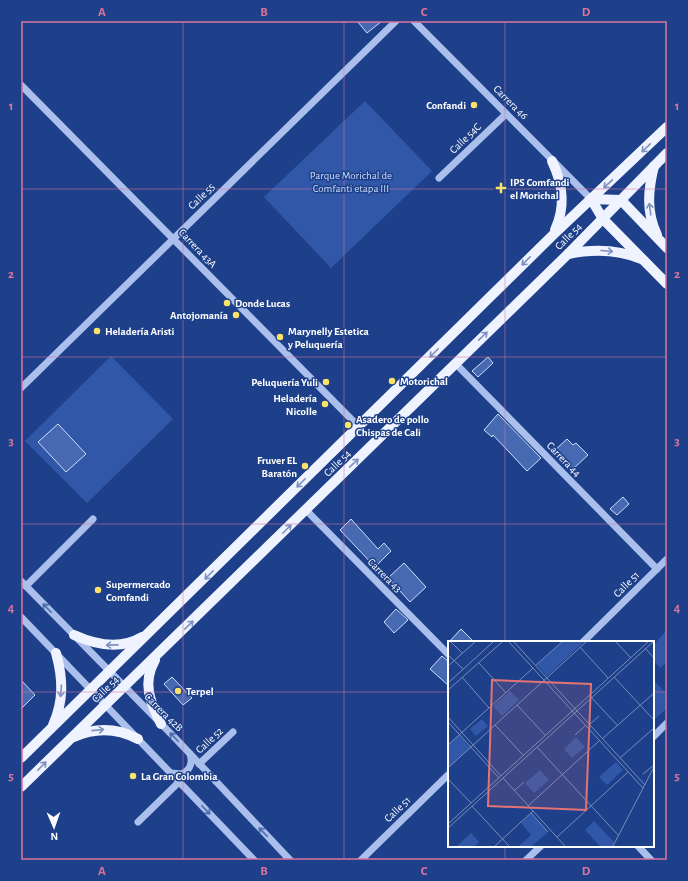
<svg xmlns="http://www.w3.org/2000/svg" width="688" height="881" font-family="'Alegreya Sans',sans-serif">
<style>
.green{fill:#3158a8}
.building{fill:#4669b2;stroke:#cfdcf9}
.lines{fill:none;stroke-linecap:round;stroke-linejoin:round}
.minor{stroke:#aabfec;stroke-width:7}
.major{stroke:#eff3ff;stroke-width:10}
.oneway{stroke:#7c91bf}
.oneway2{stroke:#4f6cac}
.grid{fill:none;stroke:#da749d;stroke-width:1;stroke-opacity:0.55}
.poi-dot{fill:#fbe269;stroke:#1e408a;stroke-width:1.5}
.labels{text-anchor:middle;stroke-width:3;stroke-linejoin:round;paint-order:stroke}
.street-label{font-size:11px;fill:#fff;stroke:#1e408a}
.poi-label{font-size:11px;font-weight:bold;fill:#fff;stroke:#1e408a;text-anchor:start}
.park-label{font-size:11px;fill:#cfdcf9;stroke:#1e408a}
.inset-road{fill:none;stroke:#788cb9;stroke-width:1}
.view{fill:#e47373;fill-opacity:0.15;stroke:#e47373;stroke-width:2}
.inset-edge{fill:none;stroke:#fff;stroke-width:2}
.neatline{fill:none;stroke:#da749d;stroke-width:1.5}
.grid-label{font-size:13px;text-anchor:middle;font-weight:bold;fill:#da749d}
</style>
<rect width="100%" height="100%" fill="#1e408a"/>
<g class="green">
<path d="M 365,101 L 432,171 L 331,268 L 264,197 Z"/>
<path d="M 111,356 L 173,419 L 87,503 L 25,441 Z"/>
<path d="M 667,630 L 667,661 L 661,668 L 653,661 L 653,645 Z"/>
<path d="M 653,680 L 667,694 L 667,708 L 653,721 Z"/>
</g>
<g class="building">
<path d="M 357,21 L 382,21 L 367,33 Z"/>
<path d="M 488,357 L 493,363 L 478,377 L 472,371 Z"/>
<path d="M 498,414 L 541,458 L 527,471 L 493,435 L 492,437 L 484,430 Z"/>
<path d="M 58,424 L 86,454 L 66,472 L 38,442 Z"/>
<path d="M 567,439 L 573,445 L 576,443 L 588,455 L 571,471 L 554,451 Z"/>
<path d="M 623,497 L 629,504 L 617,515 L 610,509 Z"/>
<path d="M 351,519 L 378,549 L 384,543 L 391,551 L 375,567 L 340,530 Z"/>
<path d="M 404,563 L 426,587 L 410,602 L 388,578 Z"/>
<path d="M 396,609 L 408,620 L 394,633 L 384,622 Z"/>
<path d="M 461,629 L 474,642 L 449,642 Z"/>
<path d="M 442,656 L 449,662 L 449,686 L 430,669 Z"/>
<path d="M 172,677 L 192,698 L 183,705 L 164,684 Z"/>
<path d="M 21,680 L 35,695 L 21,709 Z"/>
</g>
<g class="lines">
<g class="minor">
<path d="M 414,21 L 591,199"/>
<path d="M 21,85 L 359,427"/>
<path d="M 439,178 L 506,114"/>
<path d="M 455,363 L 657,569"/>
<path d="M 21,388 L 396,21"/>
<path d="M 306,510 L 449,655"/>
<path d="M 21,581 L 177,740 L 290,860"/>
<path d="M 26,586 L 93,519"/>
<path d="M 21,617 L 254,860"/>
<path d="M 583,642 L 667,559"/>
<path d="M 653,737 L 667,723"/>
<path d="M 199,764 L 233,732"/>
<path d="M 171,773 L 182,774 C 190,770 193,763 190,754"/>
<path d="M 138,822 L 179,782"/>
<path d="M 638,846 L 651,860"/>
<path d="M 361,860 L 449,774"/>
<path d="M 526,860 L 541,846"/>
</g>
<g class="major">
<path d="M 552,161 C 563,184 566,206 555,230"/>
<path d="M 654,166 C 648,190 646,212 657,235"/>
<path d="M 591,199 L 603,219 L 667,284"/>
<path d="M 591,199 L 621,200 L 667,248"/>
<path d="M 568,254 C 593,249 617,249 641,259"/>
<path d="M 74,635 C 96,645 120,650 142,637"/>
<path d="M 155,660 C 142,683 150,702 161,724"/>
<path d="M 53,725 C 64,701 63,678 56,653"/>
<path d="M 74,737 C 96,727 117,728 138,739"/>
<path d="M 21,758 L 554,234 L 667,127"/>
<path d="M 21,787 L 568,254 L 667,153"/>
</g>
</g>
<defs><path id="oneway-shaft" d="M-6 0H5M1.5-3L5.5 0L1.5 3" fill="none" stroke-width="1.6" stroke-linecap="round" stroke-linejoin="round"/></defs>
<g class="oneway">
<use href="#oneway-shaft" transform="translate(646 148) rotate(136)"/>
<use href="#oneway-shaft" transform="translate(608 184) rotate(137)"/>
<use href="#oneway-shaft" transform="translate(650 209) rotate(-98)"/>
<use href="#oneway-shaft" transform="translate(607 251) rotate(5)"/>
<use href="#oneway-shaft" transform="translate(526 261) rotate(135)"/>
<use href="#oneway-shaft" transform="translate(483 336) rotate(-44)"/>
<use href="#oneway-shaft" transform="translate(434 353) rotate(135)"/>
<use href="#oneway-shaft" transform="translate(354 463) rotate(-44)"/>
<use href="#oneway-shaft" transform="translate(301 483) rotate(135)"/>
<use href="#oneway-shaft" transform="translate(287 529) rotate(-45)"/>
<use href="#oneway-shaft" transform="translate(209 575) rotate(135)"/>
<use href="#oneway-shaft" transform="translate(189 625) rotate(-44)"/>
<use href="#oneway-shaft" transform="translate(112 645) rotate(179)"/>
<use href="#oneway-shaft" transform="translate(61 691) rotate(94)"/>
<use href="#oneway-shaft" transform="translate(98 730) rotate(-6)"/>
<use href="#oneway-shaft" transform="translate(42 766) rotate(-45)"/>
</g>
<g class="oneway2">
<use href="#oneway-shaft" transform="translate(47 608) rotate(-134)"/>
<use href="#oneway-shaft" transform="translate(174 737) rotate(-134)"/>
<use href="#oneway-shaft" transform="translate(206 810) rotate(46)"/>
<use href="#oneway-shaft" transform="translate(263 832) rotate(-134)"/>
</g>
<path class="grid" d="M 183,21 L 183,860M 344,21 L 344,860M 505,21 L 505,642M 21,189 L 667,189M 21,357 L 667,357M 21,524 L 667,524M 21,692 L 449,692M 653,692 L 667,692M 505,846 L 505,860"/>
<g class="poi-dot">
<circle cx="474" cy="105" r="4"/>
<path d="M499 182h4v4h4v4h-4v4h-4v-4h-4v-4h4z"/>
<circle cx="227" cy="303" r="4"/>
<circle cx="236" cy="315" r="4"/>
<circle cx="97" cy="331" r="4"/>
<circle cx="280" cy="337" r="4"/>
<circle cx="392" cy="381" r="4"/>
<circle cx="326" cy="382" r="4"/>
<circle cx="325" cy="404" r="4"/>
<circle cx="348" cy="425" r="4"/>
<circle cx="305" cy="466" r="4"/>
<circle cx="98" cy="590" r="4"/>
<circle cx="178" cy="691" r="4"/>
<circle cx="133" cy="776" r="4"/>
</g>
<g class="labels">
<g class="street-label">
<text transform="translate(511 102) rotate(45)" y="4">Carrera 46</text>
<text transform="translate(465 138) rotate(-44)" y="4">Calle 54C</text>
<text transform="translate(201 196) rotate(-44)" y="4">Calle 55</text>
<text transform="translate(568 236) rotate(-45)" y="4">Calle 54</text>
<text transform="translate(198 248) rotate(46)" y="4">Carrera 43A</text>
<text transform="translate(564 459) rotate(46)" y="4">Carrera 44</text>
<text transform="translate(337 463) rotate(-44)" y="4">Calle 54</text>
<text transform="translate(385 575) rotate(45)" y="4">Carrera 43</text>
<text transform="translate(626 584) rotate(-45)" y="4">Calle 51</text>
<text transform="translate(105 689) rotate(-44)" y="4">Calle 54</text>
<text transform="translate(164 712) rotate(45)" y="4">Carrera 42B</text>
<text transform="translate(209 740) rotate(-43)" y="4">Calle 52</text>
<text transform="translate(397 809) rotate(-44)" y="4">Calle 51</text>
</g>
<g class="poi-label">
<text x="466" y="109" text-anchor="end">Confandi</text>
<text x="510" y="186">IPS Comfandi<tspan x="510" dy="13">el Morichal</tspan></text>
<text x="235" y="307">Donde Lucas</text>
<text x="228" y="319" text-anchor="end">Antojomanía</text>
<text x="105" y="335">Heladería Aristi</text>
<text x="288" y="335">Marynelly Estetica<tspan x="288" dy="13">y Peluquería</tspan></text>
<text x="400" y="385">Motorichal</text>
<text x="318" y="386" text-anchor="end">Peluquería Yuli</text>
<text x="317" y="402" text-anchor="end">Heladería<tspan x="317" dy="13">Nicolle</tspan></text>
<text x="356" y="423">Asadero de pollo<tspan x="356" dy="13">Chispas de Cali</tspan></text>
<text x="297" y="464" text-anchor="end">Fruver EL<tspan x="297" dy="13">Baratón</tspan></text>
<text x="106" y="588">Supermercado<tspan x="106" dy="13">Comfandi</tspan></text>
<text x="186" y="695">Terpel</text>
<text x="141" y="780">La Gran Colombia</text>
</g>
<g class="park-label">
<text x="351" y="179">Parque Morichal de<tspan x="351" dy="13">Comfanti etapa III</tspan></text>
</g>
</g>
<g transform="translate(448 641)">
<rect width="206" height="206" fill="#1e408a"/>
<path d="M 114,1 L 136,1 L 99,35 L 89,24 ZM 62,50 L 71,59 L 54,75 L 45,65 ZM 34,78 L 40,85 L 28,95 L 22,88 ZM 11,94 L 22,107 L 0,127 L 0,104 ZM 128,96 L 137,106 L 124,117 L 116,108 ZM 168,121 L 175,129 L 159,144 L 151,136 ZM 92,129 L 101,139 L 86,152 L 77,142 ZM 83,172 L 100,191 L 84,205 L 71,205 L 83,194 L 73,182 ZM 146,180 L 166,201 L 165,205 L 152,205 L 137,189 ZM 23,192 L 31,201 L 27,205 L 9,205 Z" fill="#3158a8"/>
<path class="inset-road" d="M 3,1 L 14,12M 61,1 L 195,147M 66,1 L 197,144M 168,1 L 183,17M 132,6 L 160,37M 197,7 L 206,17M 0,14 L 15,28M 31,22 L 58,52M 88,24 L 114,1M 0,25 L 27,1M 14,36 L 41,67M 166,36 L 206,79M 0,42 L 45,1M 0,49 L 54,1M 143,56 L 169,84M 69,64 L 97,94M 0,76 L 53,135M 0,81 L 51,137M 47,84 L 75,114M 141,84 L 151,75M 127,94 L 137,85M 154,98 L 206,52M 0,104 L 85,27M 89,106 L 170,194M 172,117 L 206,87M 0,127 L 138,1M 195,133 L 206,124M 55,137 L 117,205M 0,138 L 23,162M 66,150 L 76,141M 24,165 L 61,205M 80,165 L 151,100M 83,172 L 100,191M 0,183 L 200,1M 0,187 L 205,1M 109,196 L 180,131M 47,205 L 85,170M 165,205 L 206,126"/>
<path class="view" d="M 44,39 L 143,43 L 138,169 L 40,165 Z"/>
<rect width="206" height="206" class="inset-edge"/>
</g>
<rect width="688" height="881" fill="none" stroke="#1e408a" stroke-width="44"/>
<g transform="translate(54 827) rotate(178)" stroke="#1e408a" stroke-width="3" paint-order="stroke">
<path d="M0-3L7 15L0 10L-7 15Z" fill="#ffffff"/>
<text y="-6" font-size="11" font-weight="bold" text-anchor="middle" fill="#ffffff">N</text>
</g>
<rect x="22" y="22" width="644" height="837" class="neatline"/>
<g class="grid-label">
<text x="102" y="16">A</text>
<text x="264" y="16">B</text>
<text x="424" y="16">C</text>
<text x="586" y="16">D</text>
<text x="11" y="110">1</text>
<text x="677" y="110">1</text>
<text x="11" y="278">2</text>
<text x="677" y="278">2</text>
<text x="11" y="445">3</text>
<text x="677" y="445">3</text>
<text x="11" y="612">4</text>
<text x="677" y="612">4</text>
<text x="11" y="780">5</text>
<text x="677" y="780">5</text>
<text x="102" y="875">A</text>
<text x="264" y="875">B</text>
<text x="424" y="875">C</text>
<text x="586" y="875">D</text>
</g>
</svg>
